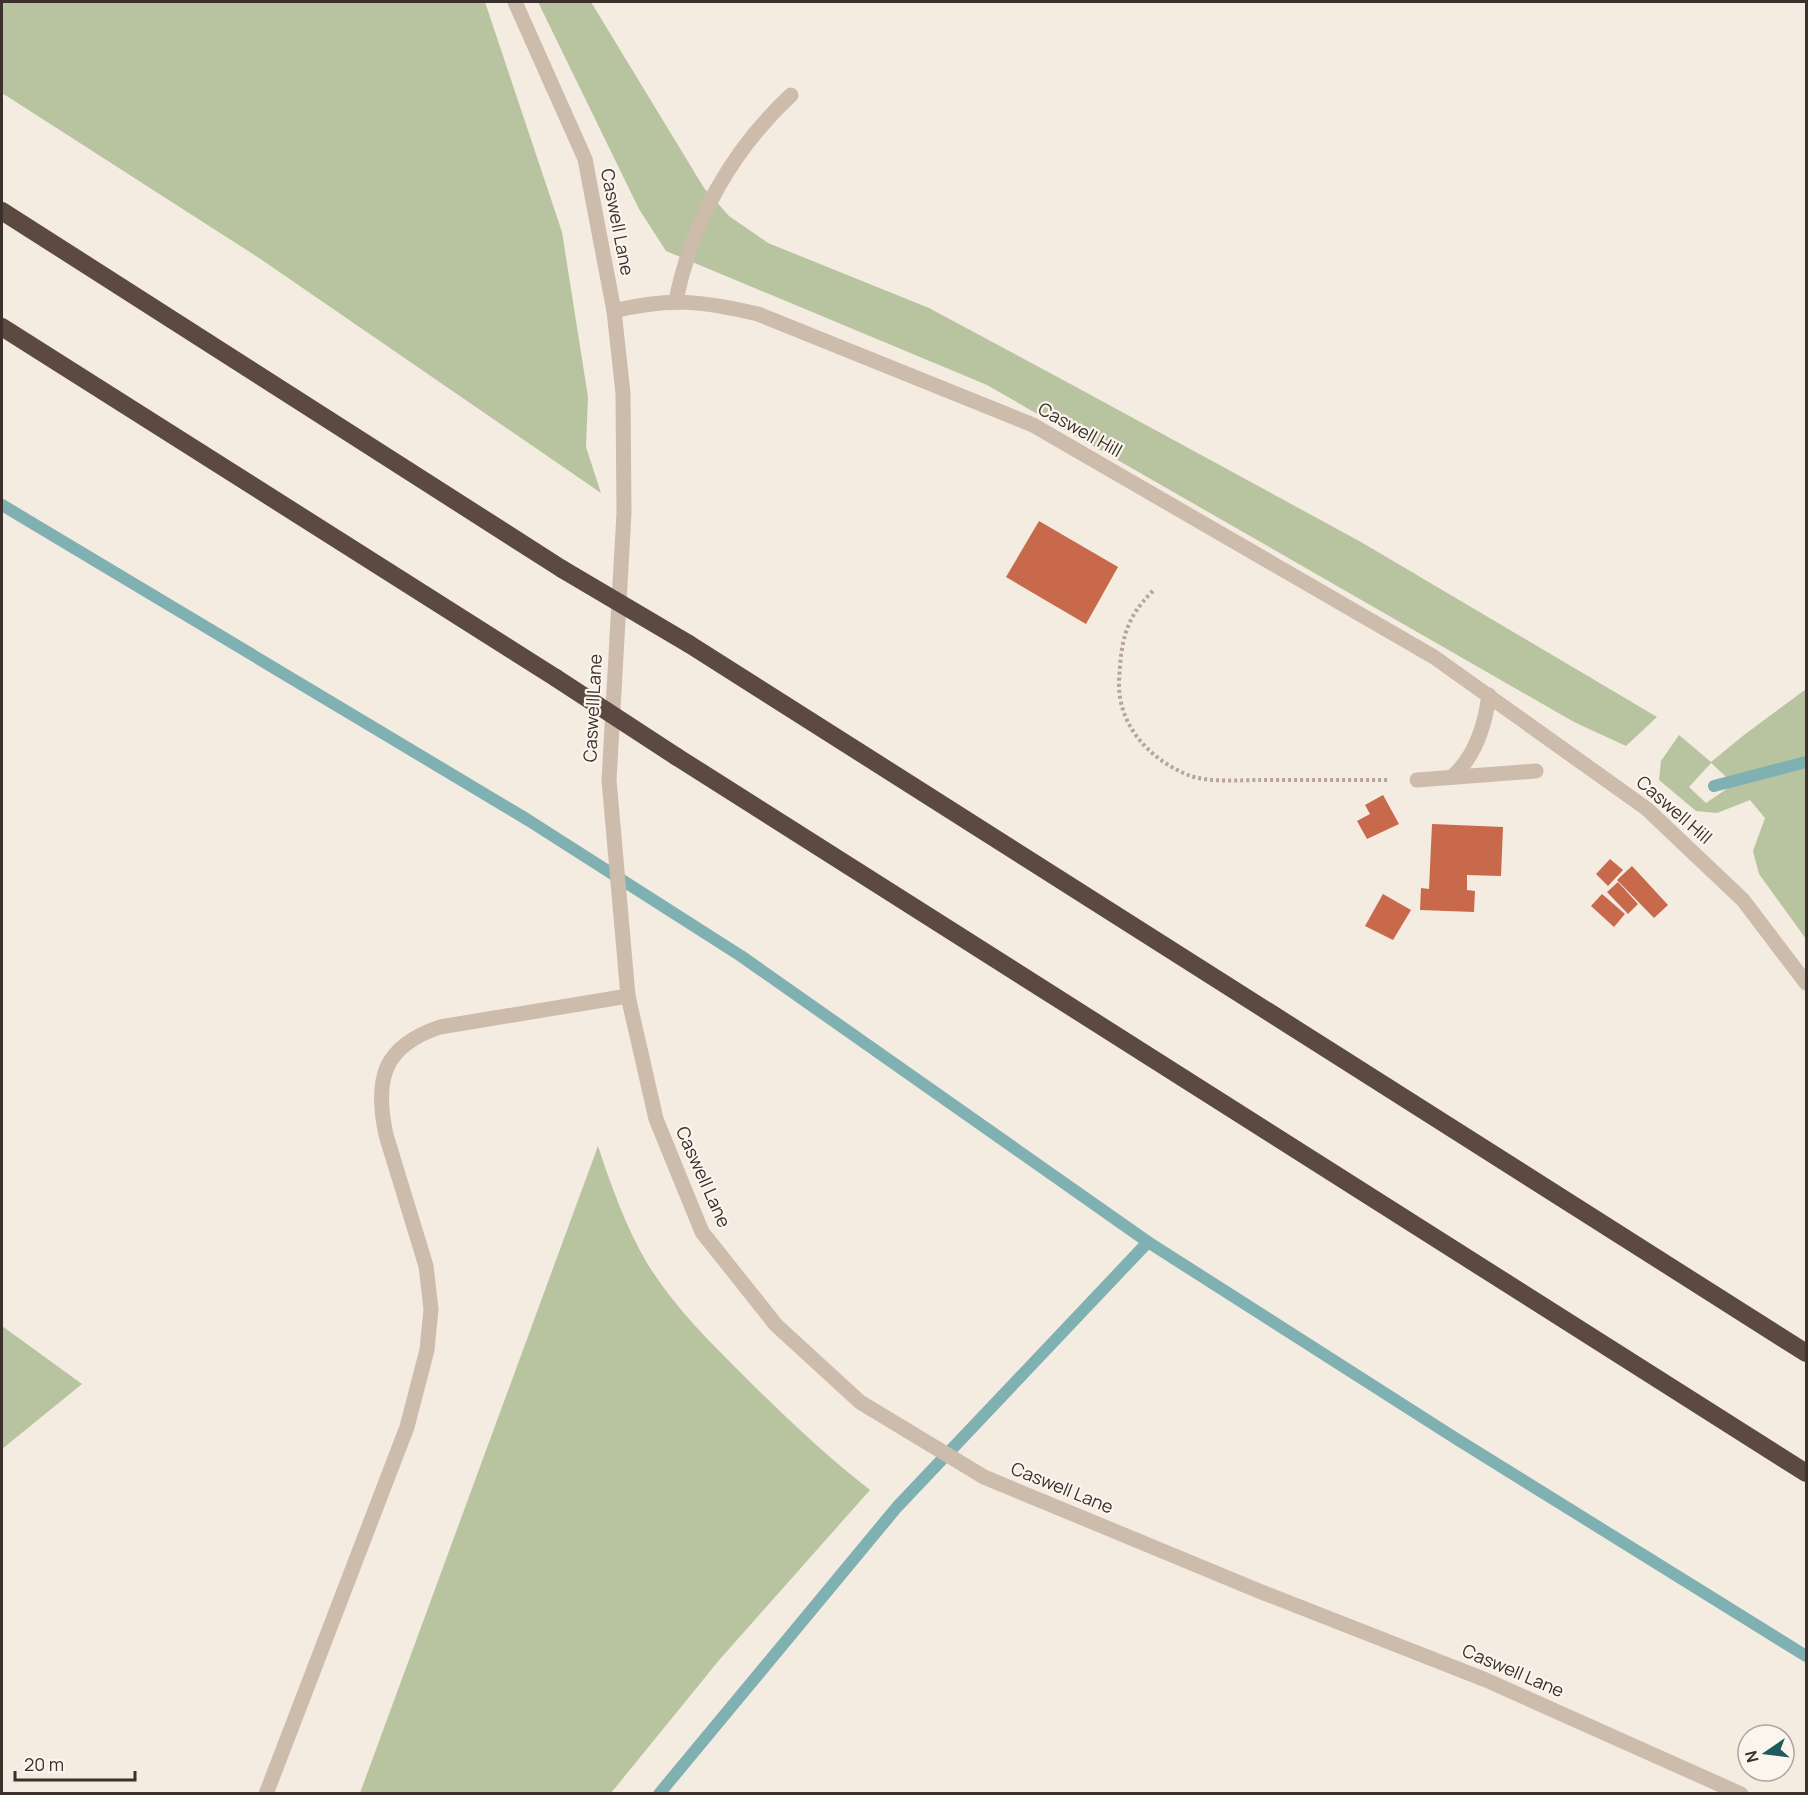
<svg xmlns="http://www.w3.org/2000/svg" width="1808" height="1795" font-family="Manrope,sans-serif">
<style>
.green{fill:#b8c4a0;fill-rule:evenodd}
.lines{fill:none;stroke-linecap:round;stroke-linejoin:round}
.stream{stroke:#7fb0b2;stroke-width:12}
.building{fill:#c8694b}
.path{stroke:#b9a596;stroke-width:4;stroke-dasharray:3 3;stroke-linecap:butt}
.minor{stroke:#cdbbac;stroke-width:15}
.highway{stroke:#5c4a42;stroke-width:18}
.highway-bridge{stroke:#5c4a42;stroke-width:18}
.labels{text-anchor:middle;stroke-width:4.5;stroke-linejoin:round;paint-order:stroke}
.street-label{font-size:18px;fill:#3b302b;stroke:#fbf5ee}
</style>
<rect width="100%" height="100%" fill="#f4ebe1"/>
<g class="green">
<path d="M 2,2 L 485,2 L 562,232 L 588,397 L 586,447 L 601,493 L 259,258 L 2,93 Z"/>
<path d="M 538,2 L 591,2 L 704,188 L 729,216 L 768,243 L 929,308 L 1065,381 L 1361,542 L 1657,717 L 1626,746 L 1574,722 L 987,385 L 666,251 L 639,209 Z"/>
<path d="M 1806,689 L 1806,939 L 1759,874 L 1753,851 L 1765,818 L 1750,800 L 1717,813 L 1696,811 L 1659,780 L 1661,761 L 1679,735 L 1711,762 L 1744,735 ZM 1711,763 L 1734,784 L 1706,803 L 1689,787 Z"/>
<path d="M 598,1146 C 611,1186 626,1227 647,1263 C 674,1307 709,1341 745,1377 C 785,1417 825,1455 870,1490 L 720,1659 L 611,1793 L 360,1793 Z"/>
<path d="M 2,1326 L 82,1384 L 2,1449 Z"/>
</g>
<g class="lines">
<g class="stream">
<path d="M 2,505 L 528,820 L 741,956 L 1148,1242 L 1455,1438 L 1806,1656"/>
<path d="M 1714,786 L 1806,762"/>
<path d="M 659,1794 L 897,1507 L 1148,1242"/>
</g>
</g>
<g class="building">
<path d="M 1039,521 L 1118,567 L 1086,624 L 1006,577 Z"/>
<path d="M 1383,795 L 1399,824 L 1367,839 L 1357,821 L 1370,814 L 1365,805 Z"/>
<path d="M 1432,824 L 1503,827 L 1501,876 L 1467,875 L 1467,890 L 1475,891 L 1474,912 L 1420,910 L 1421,888 L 1429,889 Z"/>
<path d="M 1610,859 L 1623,870 L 1608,886 L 1596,874 Z"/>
<path d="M 1632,866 L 1668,905 L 1654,918 L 1617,880 Z"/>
<path d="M 1618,882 L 1638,904 L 1628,914 L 1607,892 Z"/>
<path d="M 1383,894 L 1411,910 L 1393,940 L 1365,926 Z"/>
<path d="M 1602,894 L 1625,914 L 1614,927 L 1591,906 Z"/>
</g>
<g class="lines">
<path class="path" d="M 1153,591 C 1124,619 1121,643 1119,682 C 1118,725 1149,759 1188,775 C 1209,783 1239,780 1261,780 C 1304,780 1347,780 1390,780"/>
<g class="minor">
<path d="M 515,2 L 585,159 L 614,311 L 623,393 L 624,513 L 609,780 L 628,996 L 656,1119 L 702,1232 L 776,1325 L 860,1402 L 984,1477 L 1259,1591 L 1486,1680 L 1741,1794"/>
<path d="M 676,300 C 692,221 732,150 791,95"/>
<path d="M 614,311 C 670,297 702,301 758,314 L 1033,425 L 1434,657 L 1647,809 L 1743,900 L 1806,983"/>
<path d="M 1452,777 C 1476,756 1485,725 1489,695"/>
<path d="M 1417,780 L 1536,771"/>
<path d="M 266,1794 L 407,1427 L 427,1350 L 431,1309 L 426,1266 L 386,1135 C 374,1079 383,1046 440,1027 L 628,996"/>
</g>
<g class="highway">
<path d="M 2,211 L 562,569"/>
<path d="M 2,327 L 556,678"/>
<path d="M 689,644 L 1806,1353"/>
<path d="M 677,757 L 1806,1473"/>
</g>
<g class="highway-bridge">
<path d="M 562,569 L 689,644"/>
<path d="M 556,678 L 677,757"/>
</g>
</g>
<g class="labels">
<g class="street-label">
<text transform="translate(617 222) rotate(79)" y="6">Caswell Lane</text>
<text transform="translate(1080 430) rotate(29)" y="6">Caswell Hill</text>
<text transform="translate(593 708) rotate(-87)" y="6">Caswell Lane</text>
<text transform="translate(1674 810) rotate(41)" y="6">Caswell Hill</text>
<text transform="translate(703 1177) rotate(66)" y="6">Caswell Lane</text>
<text transform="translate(1062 1488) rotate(22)" y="6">Caswell Lane</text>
<text transform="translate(1513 1671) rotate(23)" y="6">Caswell Lane</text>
</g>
</g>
<rect width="1808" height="1795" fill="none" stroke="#3b302b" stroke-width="6"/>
<g transform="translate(1766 1753) rotate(256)"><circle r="28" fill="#fbf5ee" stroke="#aea6a0" stroke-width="1.5"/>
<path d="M0-4.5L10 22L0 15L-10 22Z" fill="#1f5a5e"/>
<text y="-9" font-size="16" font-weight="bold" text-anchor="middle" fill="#3b302b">N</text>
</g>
<path d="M15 1771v9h120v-9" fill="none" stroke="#3b302b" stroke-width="3"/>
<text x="24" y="1771" font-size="18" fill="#3b302b" stroke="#fbf5ee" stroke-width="4.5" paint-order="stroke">20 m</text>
</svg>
